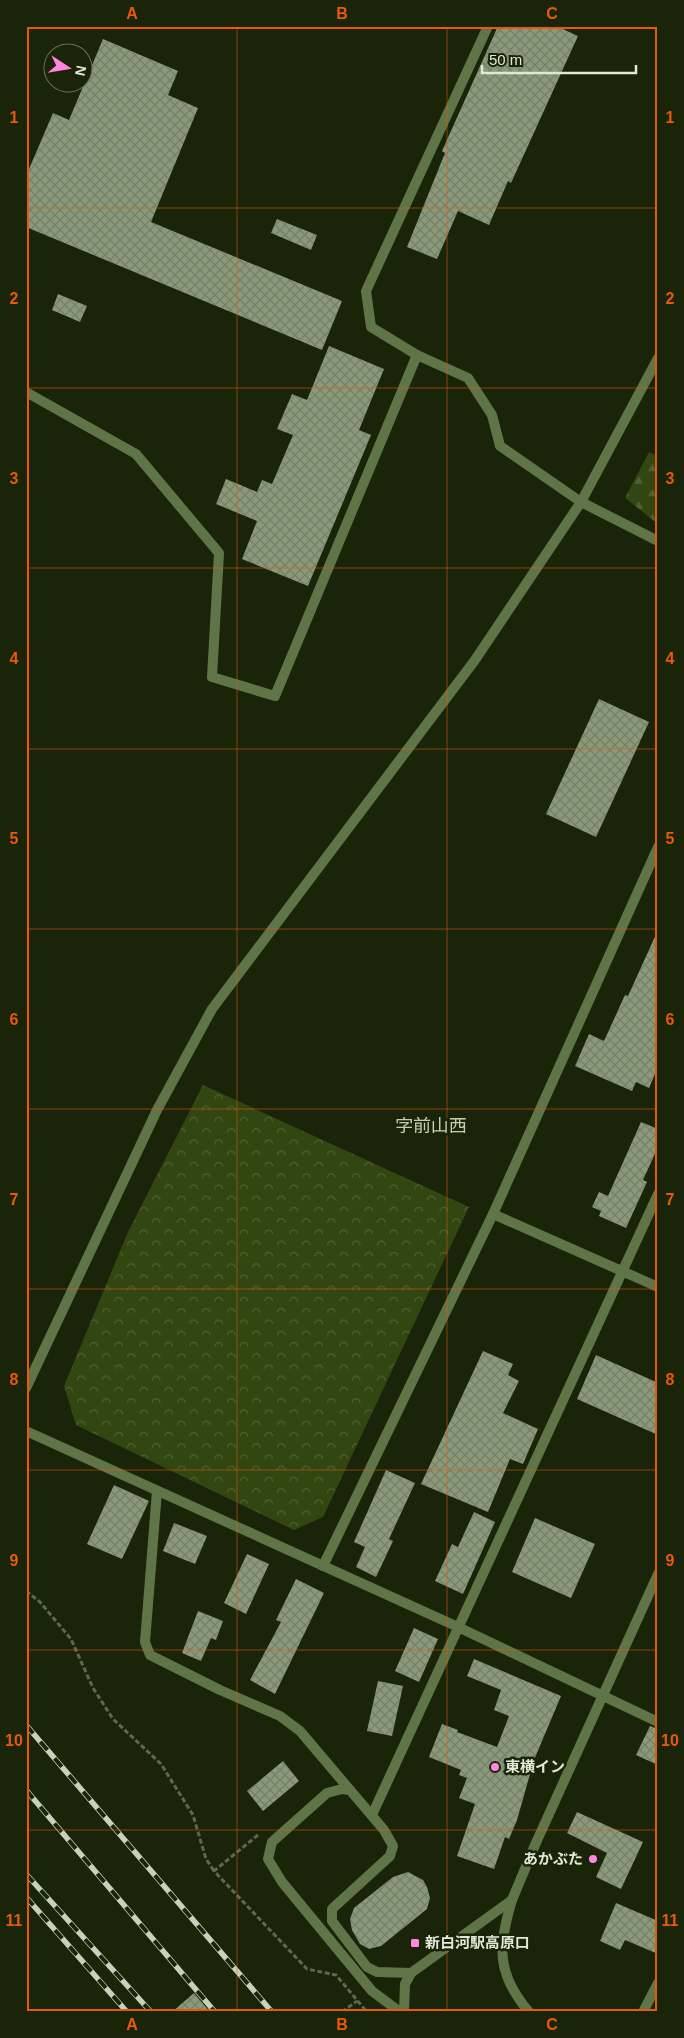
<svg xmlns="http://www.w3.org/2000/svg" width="684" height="2038" font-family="Arial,'Noto Sans JP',sans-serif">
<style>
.forest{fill:url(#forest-firs)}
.park{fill:url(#park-crowns)}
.building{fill:url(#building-cross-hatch)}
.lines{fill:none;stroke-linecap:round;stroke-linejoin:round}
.path{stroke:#5e6850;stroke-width:3;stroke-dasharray:5 2.5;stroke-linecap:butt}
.service{stroke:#607547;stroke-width:10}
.minor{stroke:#607547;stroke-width:10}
.tertiary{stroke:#607547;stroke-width:10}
.rail-casing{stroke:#c8d0be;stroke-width:5.5}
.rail{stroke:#192409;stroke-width:4;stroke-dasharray:11;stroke-linecap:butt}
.grid{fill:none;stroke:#e8590c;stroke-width:1;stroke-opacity:0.55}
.poi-dot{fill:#ff85de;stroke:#192409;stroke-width:2}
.labels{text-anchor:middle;stroke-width:5;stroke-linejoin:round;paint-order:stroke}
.poi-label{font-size:15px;font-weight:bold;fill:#e0e8d7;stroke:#192409;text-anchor:start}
.quarter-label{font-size:18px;fill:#c0d0ae;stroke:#192409}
.neatline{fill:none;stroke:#e8590c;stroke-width:2}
.grid-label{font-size:16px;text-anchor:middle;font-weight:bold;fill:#e8590c}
</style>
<defs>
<pattern id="forest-firs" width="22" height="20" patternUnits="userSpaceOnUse" patternTransform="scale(1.25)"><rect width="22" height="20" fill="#324612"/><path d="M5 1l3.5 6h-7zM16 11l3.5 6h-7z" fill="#4f6134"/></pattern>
<pattern id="park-crowns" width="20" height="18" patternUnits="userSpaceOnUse" patternTransform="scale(1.25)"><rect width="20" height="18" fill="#324612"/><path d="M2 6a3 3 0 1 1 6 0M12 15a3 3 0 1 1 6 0" fill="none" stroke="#4f6134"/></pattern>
<pattern id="building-cross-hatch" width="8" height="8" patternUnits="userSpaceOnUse" patternTransform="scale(1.25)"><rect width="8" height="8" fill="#8a9979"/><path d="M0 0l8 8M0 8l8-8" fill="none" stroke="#758068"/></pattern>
</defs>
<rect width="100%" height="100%" fill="#192409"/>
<path class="forest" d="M 649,452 L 658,456 L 658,524 L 625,498 Z"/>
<path class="park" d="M 203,1085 L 469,1207 L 323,1517 L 294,1530 L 76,1425 L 64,1386 L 128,1232 Z"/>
<g class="building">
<path d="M 498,26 L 556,26 L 578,36 L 511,183 L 508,181 L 489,225 L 458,211 L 437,259 L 407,247 L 445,153 L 442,151 Z"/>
<path d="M 103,39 L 178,71 L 168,95 L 198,108 L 151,222 L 342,301 L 322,350 L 26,227 L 26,176 L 53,113 L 69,120 Z"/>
<path d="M 277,219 L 317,235 L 311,250 L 271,233 Z"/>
<path d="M 58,294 L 87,306 L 80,322 L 52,310 Z"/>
<path d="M 329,346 L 384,369 L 359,430 L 371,435 L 308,586 L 242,559 L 257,521 L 216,504 L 226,479 L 257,492 L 262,480 L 272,484 L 293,435 L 277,429 L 292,394 L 307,400 Z"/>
<path d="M 599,699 L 649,722 L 596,837 L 546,814 Z"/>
<path d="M 658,930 L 658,1067 L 649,1088 L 636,1082 L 632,1091 L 575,1066 L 589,1034 L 604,1041 L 625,995 L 628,996 Z"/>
<path d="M 641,1122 L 658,1129 L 658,1147 L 643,1180 L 647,1182 L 626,1228 L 599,1216 L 601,1211 L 592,1207 L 599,1192 L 608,1196 Z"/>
<path d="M 483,1351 L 513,1364 L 508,1375 L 519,1381 L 503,1413 L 538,1429 L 523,1464 L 510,1459 L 488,1512 L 421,1484 Z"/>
<path d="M 596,1355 L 658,1383 L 658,1435 L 577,1399 Z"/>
<path d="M 386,1470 L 415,1483 L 389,1539 L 393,1541 L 376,1577 L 356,1567 L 365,1547 L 354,1542 Z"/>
<path d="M 114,1485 L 149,1501 L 122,1559 L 87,1544 Z"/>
<path d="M 474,1512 L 495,1522 L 463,1594 L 435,1581 L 452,1544 L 458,1547 Z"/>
<path d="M 535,1518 L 595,1544 L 571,1598 L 512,1572 Z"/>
<path d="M 174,1523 L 207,1536 L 195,1564 L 163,1551 Z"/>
<path d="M 247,1554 L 269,1564 L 246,1614 L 224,1603 Z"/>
<path d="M 296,1579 L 324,1593 L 275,1694 L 250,1680 L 281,1622 L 276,1620 Z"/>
<path d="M 198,1611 L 223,1621 L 216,1640 L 211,1638 L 201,1661 L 182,1653 Z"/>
<path d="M 414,1628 L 438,1639 L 419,1682 L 395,1671 Z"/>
<path d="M 474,1659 L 561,1696 L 534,1760 L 517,1820 L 509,1839 L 505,1837 L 494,1869 L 457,1856 L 475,1804 L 459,1798 L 467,1778 L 459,1775 L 461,1770 L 429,1757 L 442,1724 L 458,1730 L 457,1732 L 497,1747 L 509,1716 L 494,1710 L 501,1690 L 467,1676 Z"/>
<path d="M 378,1681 L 403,1686 L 392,1736 L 367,1731 Z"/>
<path d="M 650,1726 L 658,1729 L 658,1765 L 636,1755 Z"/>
<path d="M 283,1761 L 299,1781 L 263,1811 L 247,1791 Z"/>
<path d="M 577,1812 L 643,1842 L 621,1889 L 596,1877 L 607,1853 L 567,1833 Z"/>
<path d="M 408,1872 L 423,1880 L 427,1887 L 430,1898 L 427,1909 L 381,1946 L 369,1949 L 360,1944 L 352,1930 L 350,1919 L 354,1908 L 393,1877 Z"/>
<path d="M 616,1903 L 658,1921 L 658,1954 L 625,1940 L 620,1950 L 600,1941 Z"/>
<path d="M 194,1993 L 210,2012 L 172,2012 Z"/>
</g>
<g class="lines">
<g class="path">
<path d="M 26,1591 L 40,1602 L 71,1639 L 93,1688 L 113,1719 L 161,1764 L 193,1815 L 206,1859 L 214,1871"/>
<path d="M 258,1835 L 214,1871 L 307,1969 L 336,1975 L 367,2012"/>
<path d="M 342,2012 L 357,2001"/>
</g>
<g class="service">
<path d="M 488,26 L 366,291 L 371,327 L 417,355 L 468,378 L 492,415 L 500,446 L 581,502"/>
<path d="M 26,392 L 136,454 L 219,553 L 212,677 L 275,696 L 417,355"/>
</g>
<g class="minor">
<path d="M 581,502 L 658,541"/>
<path d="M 493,1214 L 658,1287"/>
<path d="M 157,1491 L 145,1642 L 150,1655 L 220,1690 L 280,1716 L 300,1731 L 350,1790"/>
<path d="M 323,1566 L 493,1214 L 658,847"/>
<path d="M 372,1815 L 658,1194"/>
<path d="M 512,1900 C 498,1946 496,1973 529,2012"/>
<path d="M 400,2012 L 372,1991 L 282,1882 L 268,1859 L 272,1842 L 327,1793 L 342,1789 L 350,1790 L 384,1830 L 393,1846 L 390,1856 L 332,1909 L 332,1921 L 367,1967 L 377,1972 L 411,1973"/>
<path d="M 404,2012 L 405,1984 L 411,1973 L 512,1900"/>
<path d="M 643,2012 L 658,1983"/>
</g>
<g class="tertiary">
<path d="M 26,1388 L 157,1110 L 212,1009 L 475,660 L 581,502 L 658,358"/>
<path d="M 26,1431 L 458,1627 L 658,1722"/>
<path d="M 512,1900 L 535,1845 L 658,1574"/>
</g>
<defs>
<g id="rail">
<path d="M 26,1725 L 272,2012"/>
<path d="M 26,1790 L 215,2012"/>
<path d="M 26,1874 L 151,2012"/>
<path d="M 26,1897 L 127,2012"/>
</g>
</defs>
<use href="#rail" class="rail-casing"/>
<use href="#rail" class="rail"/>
</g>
<path class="grid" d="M 237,26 L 237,2012M 447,26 L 447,2012M 26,208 L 658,208M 26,388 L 658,388M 26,568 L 658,568M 26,749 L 658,749M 26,929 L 658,929M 26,1109 L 658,1109M 26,1289 L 658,1289M 26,1470 L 658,1470M 26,1650 L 658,1650M 26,1830 L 658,1830"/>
<g class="poi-dot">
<circle cx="495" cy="1767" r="5"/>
<circle cx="593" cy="1859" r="5"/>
<rect x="410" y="1938" width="10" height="10" rx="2.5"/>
</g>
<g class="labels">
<g class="poi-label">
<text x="505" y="1772">東横イン</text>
<text x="583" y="1864" text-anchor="end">あかぶた</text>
<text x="425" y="1948">新白河駅高原口</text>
</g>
<g class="quarter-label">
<text x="431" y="1132">字前山西</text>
</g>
</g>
<rect width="684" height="2038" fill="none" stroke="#192409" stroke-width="55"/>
<g transform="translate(68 68) rotate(102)"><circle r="24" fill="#192409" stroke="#69725b"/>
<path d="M0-4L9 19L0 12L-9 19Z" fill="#ff85de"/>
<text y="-8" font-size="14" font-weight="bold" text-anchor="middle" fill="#e0e8d7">N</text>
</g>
<path d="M482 65v8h154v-8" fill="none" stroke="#e0e8d7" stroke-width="2.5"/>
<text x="489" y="65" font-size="15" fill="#e0e8d7" stroke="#192409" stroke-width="4" paint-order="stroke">50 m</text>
<rect x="28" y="28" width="628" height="1982" class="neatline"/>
<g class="grid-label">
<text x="132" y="19">A</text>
<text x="342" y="19">B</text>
<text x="552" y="19">C</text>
<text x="14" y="123">1</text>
<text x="670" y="123">1</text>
<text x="14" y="304">2</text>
<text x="670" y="304">2</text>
<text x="14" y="484">3</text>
<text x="670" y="484">3</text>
<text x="14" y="664">4</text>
<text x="670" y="664">4</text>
<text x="14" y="844">5</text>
<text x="670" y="844">5</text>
<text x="14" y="1025">6</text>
<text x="670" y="1025">6</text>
<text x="14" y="1205">7</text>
<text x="670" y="1205">7</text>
<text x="14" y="1385">8</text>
<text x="670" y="1385">8</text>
<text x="14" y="1566">9</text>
<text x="670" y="1566">9</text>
<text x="14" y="1746">10</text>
<text x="670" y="1746">10</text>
<text x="14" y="1926">11</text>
<text x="670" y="1926">11</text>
<text x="132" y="2030">A</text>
<text x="342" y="2030">B</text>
<text x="552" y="2030">C</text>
</g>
</svg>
